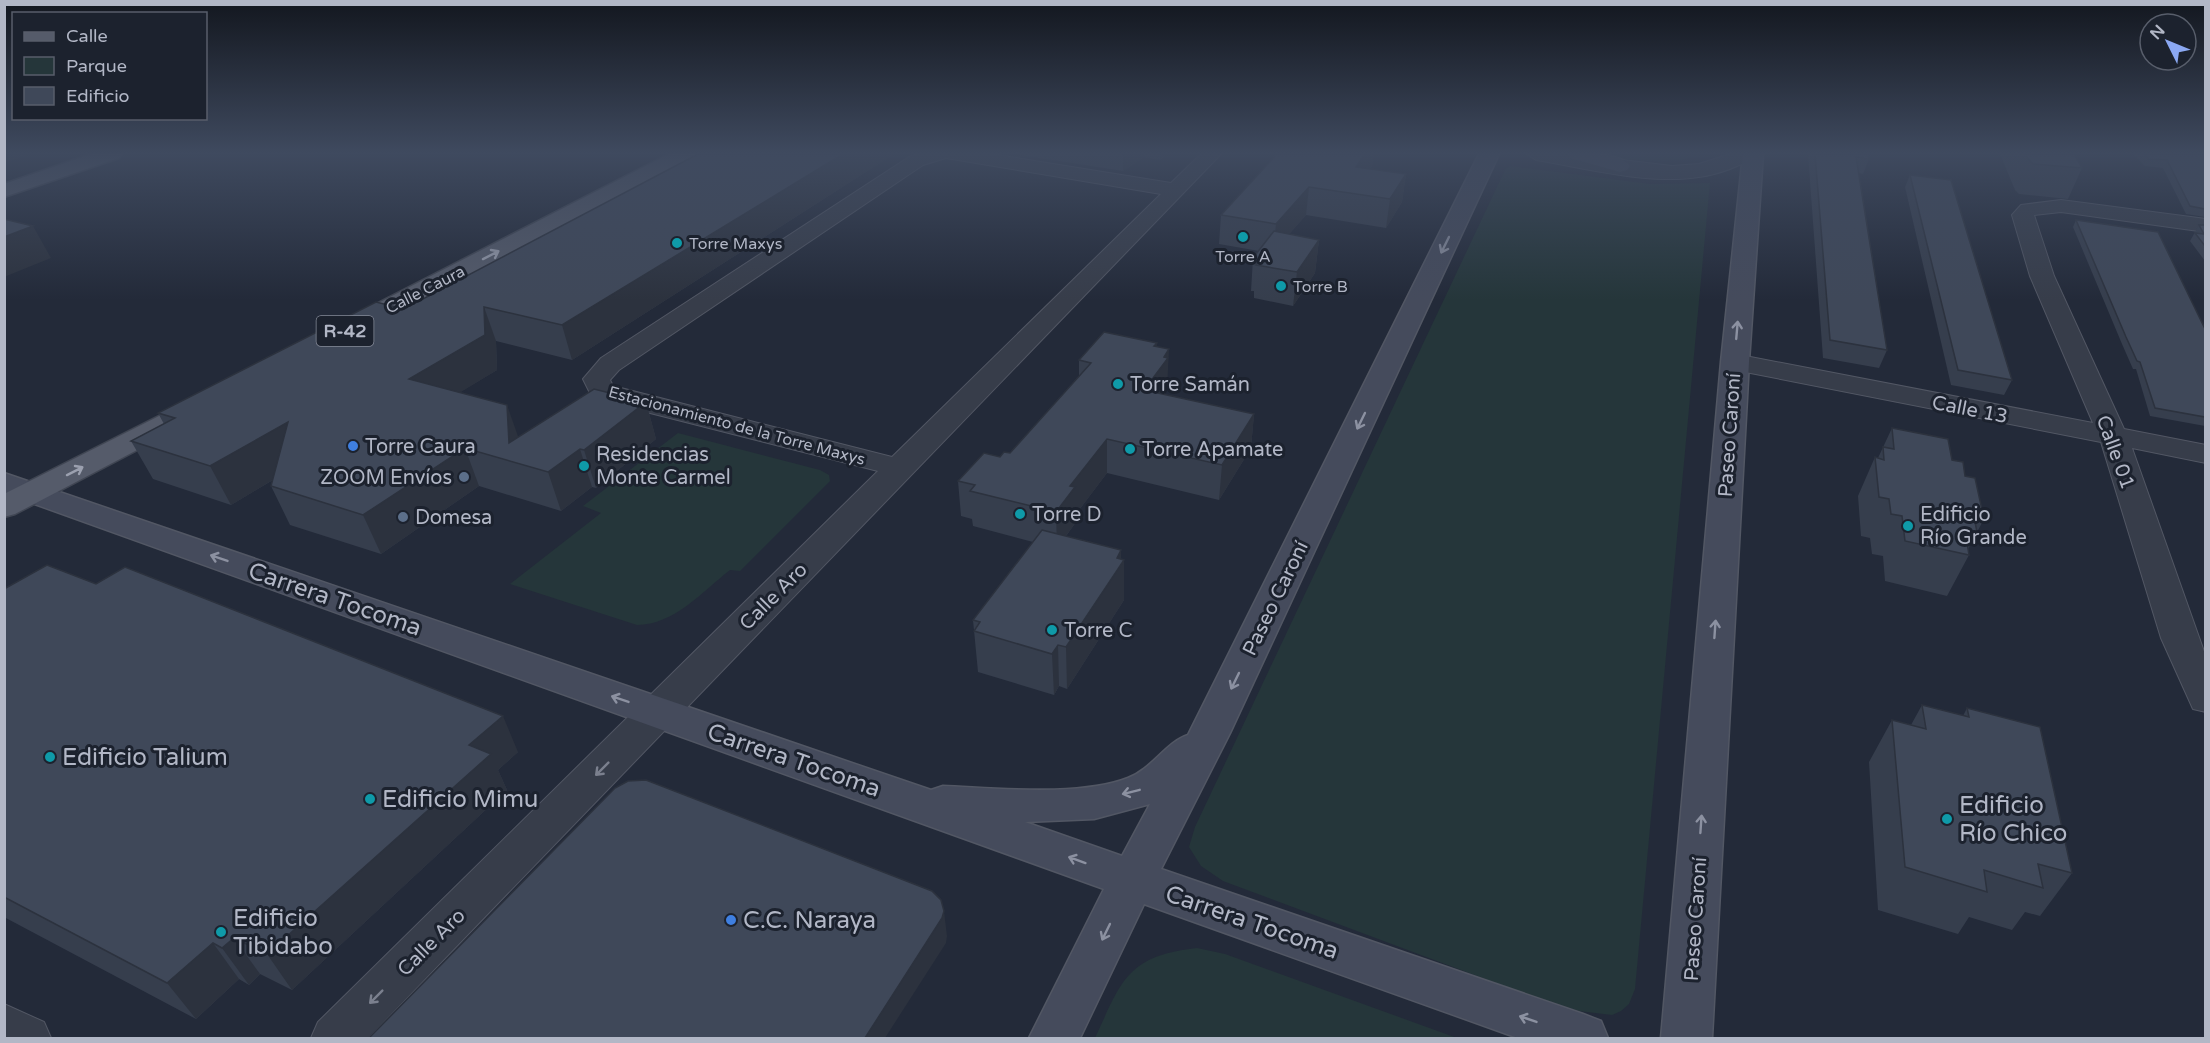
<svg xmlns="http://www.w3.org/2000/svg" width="2210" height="1043" font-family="'Varela Round',sans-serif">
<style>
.green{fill:#25363a}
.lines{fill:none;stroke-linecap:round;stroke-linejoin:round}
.street-casing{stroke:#525764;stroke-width:2}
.secondary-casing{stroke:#525764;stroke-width:3}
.primary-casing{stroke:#404653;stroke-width:3}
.street{fill:#373d4a;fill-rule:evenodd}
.secondary{fill:#454b5c;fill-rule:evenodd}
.primary{fill:#555b6a;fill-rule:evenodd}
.wall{fill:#363e4d}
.shaded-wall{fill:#2c323e}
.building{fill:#3f4859;stroke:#2c323e;stroke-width:1.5}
.oneway{stroke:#8c91a1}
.oneway2{stroke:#9ba0af}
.oneway3{stroke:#7b808e}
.culture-dot{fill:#0f9aa8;stroke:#1c222e;stroke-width:2}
.shop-dot{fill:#3f7fe0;stroke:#1c222e;stroke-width:2}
.service-dot{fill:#5c6f8a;stroke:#1c222e;stroke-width:2}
.labels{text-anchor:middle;stroke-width:6;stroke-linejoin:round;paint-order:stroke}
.far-poi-label{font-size:16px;fill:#b2b7c6;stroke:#1c222e;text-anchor:start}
.far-street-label{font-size:16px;fill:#b2b7c6;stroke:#1c222e}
.shield{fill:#1c222e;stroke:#858a98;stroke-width:1.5}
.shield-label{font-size:18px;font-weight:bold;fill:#b2b7c6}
.poi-label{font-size:20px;fill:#b2b7c6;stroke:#1c222e;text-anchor:start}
.street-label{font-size:20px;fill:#b2b7c6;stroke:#1c222e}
.near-street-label{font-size:24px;fill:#b2b7c6;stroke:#1c222e}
.near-poi-label{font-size:24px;fill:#b2b7c6;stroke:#1c222e;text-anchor:start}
</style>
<rect width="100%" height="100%" fill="#232a39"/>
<g class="green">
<path d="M 1595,154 L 1703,154 C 1669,166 1630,161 1595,154 Z"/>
<path d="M 1511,166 L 1650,184 L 1710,183 L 1635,989 L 1629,1004 L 1621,1011 L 1612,1015 L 1579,1011 L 1520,992 L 1223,881 L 1201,866 L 1189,847 L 1195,827 L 1506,168 Z"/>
<path d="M 678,433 L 820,470 L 829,475 L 830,481 L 740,571 L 730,570 C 703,591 674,625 637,625 L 510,584 L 601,513 L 583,506 Z"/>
<path d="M 1197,948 L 1225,954 L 1457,1038 L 1095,1038 C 1122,980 1127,956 1197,948 Z"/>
</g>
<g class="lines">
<defs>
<g id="street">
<path d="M 918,154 L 991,154 L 1171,183 L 1201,154 L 1221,154 L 368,1038 L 311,1038 L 318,1022 L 878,471 L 603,401 L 592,397 L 583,379 L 601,358 L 909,157 ZM 946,158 L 1161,194 L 892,457 L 613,386 L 610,380 L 619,370 L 923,165 Z"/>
<path d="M 1527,154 L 1572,154 L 1672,166 L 1699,164 L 1730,154 L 1756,154 C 1752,161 1744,163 1737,166 C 1676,194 1598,170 1536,160 Z"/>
<path d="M 2061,200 L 2206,219 L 2206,232 L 2061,212 L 2034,215 L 2054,276 L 2124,429 L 2206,445 L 2206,463 L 2132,448 L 2206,657 L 2206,712 L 2193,709 L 2161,638 L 2101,442 L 1735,370 L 1726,368 L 1722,362 L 1726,356 L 1735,354 L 2093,423 L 2030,276 L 2012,215 L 2021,205 Z"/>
<path d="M 4,1004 L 44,1022 L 51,1038 L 4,1038 Z"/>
</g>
<g id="secondary">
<path d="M 1479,154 L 1499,154 L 1230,733 L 1161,869 L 1583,1014 L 1601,1021 L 1608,1038 L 1518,1038 L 1144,904 L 1080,1038 L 1029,1038 L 1104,889 L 4,493 L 4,473 L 931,790 L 943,786 C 996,788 1080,797 1128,778 C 1152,769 1166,742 1188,735 ZM 1150,804 L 1122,856 L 1025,822 L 1094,819 Z"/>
<path d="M 1567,154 C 1583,154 1621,152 1630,166 L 1627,170 L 1620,172 L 1570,158 Z"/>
<path d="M 1743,154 L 1763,154 L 1749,362 L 1712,1038 L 1661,1038 L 1721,362 Z"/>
</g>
<g id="primary">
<path d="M 91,154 L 122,154 L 119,158 L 4,197 L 4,184 Z"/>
<path d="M 669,154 L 695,154 L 692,158 L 361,333 L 352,335 L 343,333 L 339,327 L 343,321 Z"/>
<path d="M 171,412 L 181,415 L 186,421 L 181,427 L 15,514 L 4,517 L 4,494 L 161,415 Z"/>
</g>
</defs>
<use href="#street" class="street-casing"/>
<use href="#secondary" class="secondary-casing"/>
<use href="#primary" class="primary-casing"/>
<use href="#street" class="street"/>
<use href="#secondary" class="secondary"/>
<use href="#primary" class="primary"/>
</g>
<g class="wall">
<path d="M 698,154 L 894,154 L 572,360 L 496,341 L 497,370 L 460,392 L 518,437 L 646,402 L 656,439 L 596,488 L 592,487 L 561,511 L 479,486 L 381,554 L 290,525 L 271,486 L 273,480 L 231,505 L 153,479 L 131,441 L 164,424 L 158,413 L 404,309 Z"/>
<path d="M 1014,154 L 1166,154 L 1160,160 L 1144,157 L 1123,171 Z"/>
<path d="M 1277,154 L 1374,154 L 1372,166 L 1370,169 L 1406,174 L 1402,202 L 1386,228 L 1306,215 L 1289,234 L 1319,240 L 1315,273 L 1293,306 L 1254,298 L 1254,291 L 1251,291 L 1253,258 L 1259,251 L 1219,244 L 1221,215 Z"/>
<path d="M 1808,154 L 1868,154 L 1869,159 L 1863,174 L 1859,173 L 1887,350 L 1879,368 L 1823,358 Z"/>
<path d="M 2000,154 L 2074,154 L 2082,168 L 2068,199 L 2019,194 L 2015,190 Z"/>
<path d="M 2133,154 L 2205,154 L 2205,217 L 2186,214 L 2163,168 L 2145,166 Z"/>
<path d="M 1910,175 L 2012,380 L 2004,395 L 1951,385 L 1905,187 Z"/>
<path d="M 2076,220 L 2205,329 L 2205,426 L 2150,416 L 2136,369 L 2133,369 L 2122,344 L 2073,227 Z"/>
<path d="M 2199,225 L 2205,225 L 2205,261 L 2190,241 Z"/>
<path d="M 1157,347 L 1168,381 L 1167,390 L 1164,395 L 1254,414 L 1251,448 L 1219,500 L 1107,473 L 1076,514 L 1076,522 L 1066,536 L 1121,550 L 1121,559 L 1124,560 L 1124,600 L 1067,689 L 1059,686 L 1054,695 L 978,672 L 973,620 L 1033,542 L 973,526 L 972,519 L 961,516 L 958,481 L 1000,457 L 1010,453 L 1079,376 L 1079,360 Z"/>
<path d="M 1892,428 L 1952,460 L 1965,476 L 1984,519 L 1968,549 L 1969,555 L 1947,596 L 1885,581 L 1883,556 L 1872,554 L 1870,538 L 1861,536 L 1858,496 L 1875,457 L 1878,458 Z"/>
<path d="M 4,589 L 518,752 L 498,770 L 507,790 L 292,990 L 260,974 L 249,985 L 239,979 L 196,1019 L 4,917 Z"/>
<path d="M 1922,705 L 1963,716 L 1967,708 L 2072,873 L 2040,916 L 2025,912 L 2012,930 L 1969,917 L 1958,934 L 1878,910 L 1869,762 L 1892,720 L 1911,725 Z"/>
</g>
<g class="shaded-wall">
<path d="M 4,154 L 31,154 L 4,163 Z"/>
<path d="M 843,154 L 894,154 L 572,360 L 562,325 Z"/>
<path d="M 1123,154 L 1144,154 L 1144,157 L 1123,171 Z"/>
<path d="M 1160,154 L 1166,154 L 1160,160 Z"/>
<path d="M 1365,154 L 1374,154 L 1372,166 L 1352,194 L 1356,167 Z"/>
<path d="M 1406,174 L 1402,202 L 1386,228 L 1390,199 Z"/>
<path d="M 1309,187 L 1306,215 L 1273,253 L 1276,224 Z"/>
<path d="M 33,226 L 51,258 L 4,277 L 4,237 Z"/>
<path d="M 1319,240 L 1315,273 L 1293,306 L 1297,272 Z"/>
<path d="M 484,307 L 496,341 L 497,370 L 423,415 L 409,379 Z"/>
<path d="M 1157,343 L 1156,374 L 1164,357 L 1169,349 L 1167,390 L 1143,424 L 1144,390 L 1154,346 Z"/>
<path d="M 646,402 L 656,439 L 596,488 L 584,450 Z"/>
<path d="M 507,405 L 520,442 L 509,443 Z"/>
<path d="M 1254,414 L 1251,448 L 1219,500 L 1222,465 Z"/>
<path d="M 288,422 L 306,460 L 231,505 L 210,466 Z"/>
<path d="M 1107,439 L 1107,473 L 1076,514 L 1076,522 L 1057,548 L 1056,512 L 1070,486 Z"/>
<path d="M 465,448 L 479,486 L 381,554 L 363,515 Z"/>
<path d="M 580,449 L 592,487 L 561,511 L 548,472 Z"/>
<path d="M 1121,550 L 1121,565 L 1124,560 L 1124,600 L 1067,689 L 1066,647 L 1117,558 Z"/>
<path d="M 1058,645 L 1059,686 L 1054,695 L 1052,654 Z"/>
<path d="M 503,716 L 518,752 L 498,770 L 507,790 L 292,990 L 267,954 L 469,745 Z"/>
<path d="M 944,911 L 947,936 L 946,943 L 885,1038 L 865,1038 Z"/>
<path d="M 234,938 L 260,974 L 249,985 L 222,948 Z"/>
<path d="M 213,943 L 239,979 L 196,1019 L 167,983 Z"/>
</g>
<g class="building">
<path d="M 698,154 L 843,154 L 562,325 L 484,307 L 485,335 L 409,379 L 507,405 L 509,443 L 594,389 L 646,402 L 584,450 L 580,449 L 548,472 L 465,448 L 363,515 L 271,486 L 288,422 L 210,466 L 131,441 L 175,418 L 158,413 L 376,302 L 404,309 Z"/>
<path d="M 1277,154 L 1365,154 L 1356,167 L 1406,174 L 1390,199 L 1309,187 L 1276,224 L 1221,215 Z"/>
<path d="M 1815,154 L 1868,154 L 1869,159 L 1856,157 L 1887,350 L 1830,340 Z"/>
<path d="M 2026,154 L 2074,154 L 2082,168 L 2033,164 L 2029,160 Z"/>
<path d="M 2144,154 L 2205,154 L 2205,209 L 2190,206 L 2167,160 L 2149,159 Z"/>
<path d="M 1910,175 L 1951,180 L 2012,380 L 1958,370 Z"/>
<path d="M 4,219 L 33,226 L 4,237 Z"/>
<path d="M 2076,220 L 2158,232 L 2205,329 L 2205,417 L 2155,408 L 2140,362 L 2137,361 L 2126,337 Z"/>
<path d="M 2199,225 L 2205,225 L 2205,246 L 2195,233 L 2204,234 Z"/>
<path d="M 1274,231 L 1319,240 L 1297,272 L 1256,265 L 1260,259 L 1253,258 Z"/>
<path d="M 1104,332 L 1157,343 L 1154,346 L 1169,349 L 1164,357 L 1168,358 L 1144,390 L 1254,414 L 1222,465 L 1107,439 L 1070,486 L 1075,487 L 1056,512 L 970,491 L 975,485 L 958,481 L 984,453 L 1000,457 L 1004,452 L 1010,453 L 1091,363 L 1079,360 Z"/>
<path d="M 1892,428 L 1948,439 L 1952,460 L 1963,462 L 1965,476 L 1975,478 L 1984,519 L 1974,517 L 1977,532 L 1965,530 L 1969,555 L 1905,541 L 1902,516 L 1891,514 L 1889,499 L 1879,497 L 1875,457 L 1884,460 L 1883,447 L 1894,449 Z"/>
<path d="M 1042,530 L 1121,550 L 1117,558 L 1124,560 L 1066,647 L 1058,645 L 1052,654 L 974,631 L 980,622 L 973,620 Z"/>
<path d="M 47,565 L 96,584 L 125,567 L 503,716 L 469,745 L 491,754 L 267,954 L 234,938 L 222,948 L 213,943 L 167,983 L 4,897 L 4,589 Z"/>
<path d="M 1922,705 L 1969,717 L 1967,708 L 2040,727 L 2072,873 L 2038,864 L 2043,888 L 1984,870 L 1987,892 L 1905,867 L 1892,720 L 1926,729 Z"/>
<path d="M 646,780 L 932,891 L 941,900 L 944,911 L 942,918 L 865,1038 L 369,1038 L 615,788 L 628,781 Z"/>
</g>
<defs><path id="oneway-shaft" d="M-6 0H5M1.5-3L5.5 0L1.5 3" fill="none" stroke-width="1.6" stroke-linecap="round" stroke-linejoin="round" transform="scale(1.5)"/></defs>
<g class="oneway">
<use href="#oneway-shaft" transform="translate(1445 245) rotate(116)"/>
<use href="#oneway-shaft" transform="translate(1737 330) rotate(-85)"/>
<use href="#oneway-shaft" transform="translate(1361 421) rotate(116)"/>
<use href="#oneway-shaft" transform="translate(219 558) rotate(-161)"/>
<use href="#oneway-shaft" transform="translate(1715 629) rotate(-86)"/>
<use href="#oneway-shaft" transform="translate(1235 681) rotate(116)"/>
<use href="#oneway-shaft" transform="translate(620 699) rotate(-161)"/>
<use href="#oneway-shaft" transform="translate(1131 792) rotate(166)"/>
<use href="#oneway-shaft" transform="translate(1701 824) rotate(-86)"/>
<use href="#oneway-shaft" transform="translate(1077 860) rotate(-160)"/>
<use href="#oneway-shaft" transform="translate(1106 932) rotate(116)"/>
<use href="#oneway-shaft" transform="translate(1528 1019) rotate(-161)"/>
</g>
<g class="oneway2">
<use href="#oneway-shaft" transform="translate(491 255) rotate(-27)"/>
<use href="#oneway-shaft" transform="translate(75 471) rotate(-27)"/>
</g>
<g class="oneway3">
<use href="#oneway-shaft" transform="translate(602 769) rotate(135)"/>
<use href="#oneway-shaft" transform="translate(376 997) rotate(135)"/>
</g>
<linearGradient id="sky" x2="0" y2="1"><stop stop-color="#13171f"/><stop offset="0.51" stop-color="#3f4a5f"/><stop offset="1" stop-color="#3f4a5f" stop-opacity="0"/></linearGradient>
<rect width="2210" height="300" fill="url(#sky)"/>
<g class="culture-dot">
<circle cx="1243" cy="237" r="6"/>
<circle cx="677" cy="243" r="6"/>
<circle cx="1281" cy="286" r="6"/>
<circle cx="1118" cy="384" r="6"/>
<circle cx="1130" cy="449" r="6"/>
<circle cx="584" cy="466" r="6"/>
<circle cx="1020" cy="514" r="6"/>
<circle cx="1908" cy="526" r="6"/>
<circle cx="1052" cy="630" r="6"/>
<circle cx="50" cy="757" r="6"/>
<circle cx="370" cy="799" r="6"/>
<circle cx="1947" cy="819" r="6"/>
<circle cx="221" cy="932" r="6"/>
</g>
<g class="shop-dot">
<circle cx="353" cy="446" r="6"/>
<circle cx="731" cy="920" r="6"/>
</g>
<g class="service-dot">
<circle cx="464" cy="477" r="6"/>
<circle cx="403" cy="517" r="6"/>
</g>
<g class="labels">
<g class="far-poi-label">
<text x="689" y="249">Torre Maxys</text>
<text x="1243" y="262" text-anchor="middle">Torre A</text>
<text x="1293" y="292">Torre B</text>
</g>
<g class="far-street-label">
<text transform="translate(425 289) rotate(-27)" y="6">Calle Caura</text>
<text transform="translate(737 425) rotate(15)" y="6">Estacionamiento de la Torre Maxys</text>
</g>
<rect class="shield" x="316.5" y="316" width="57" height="30" rx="4.5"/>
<g class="shield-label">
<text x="345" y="337">R-42</text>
</g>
<g class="poi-label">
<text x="1130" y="391">Torre Samán</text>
<text x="365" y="453">Torre Caura</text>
<text x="1142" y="456">Torre Apamate</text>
<text x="596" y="461">Residencias<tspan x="596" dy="23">Monte Carmel</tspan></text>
<text x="452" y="484" text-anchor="end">ZOOM Envíos</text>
<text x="1032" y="521">Torre D</text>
<text x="1920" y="521">Edificio<tspan x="1920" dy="23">Río Grande</tspan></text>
<text x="415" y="524">Domesa</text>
<text x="1064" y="637">Torre C</text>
</g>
<g class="street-label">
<text transform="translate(1970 409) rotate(11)" y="7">Calle 13</text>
<text transform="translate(1729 435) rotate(-86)" y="7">Paseo Caroní</text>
<text transform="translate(2116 452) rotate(70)" y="7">Calle 01</text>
<text transform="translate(773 596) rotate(-45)" y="7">Calle Aro</text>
<text transform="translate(1275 598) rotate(-64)" y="7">Paseo Caroní</text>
<text transform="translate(1695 919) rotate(-86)" y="7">Paseo Caroní</text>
<text transform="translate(431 942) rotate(-45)" y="7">Calle Aro</text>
</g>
<g class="near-street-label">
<text transform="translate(335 599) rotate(19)" y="8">Carrera Tocoma</text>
<text transform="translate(794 760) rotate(19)" y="8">Carrera Tocoma</text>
<text transform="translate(1252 922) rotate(19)" y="8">Carrera Tocoma</text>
</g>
<g class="near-poi-label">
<text x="62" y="765">Edificio Talium</text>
<text x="382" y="807">Edificio Mimu</text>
<text x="1959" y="813">Edificio<tspan x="1959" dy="28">Río Chico</tspan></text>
<text x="233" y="926">Edificio<tspan x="233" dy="28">Tibidabo</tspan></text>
<text x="743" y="928">C.C. Naraya</text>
</g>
</g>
<rect width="2210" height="1043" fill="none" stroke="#b2b7c6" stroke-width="12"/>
<rect x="12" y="12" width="195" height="108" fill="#1c222e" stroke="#585e6b" stroke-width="1.5"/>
<rect x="24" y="32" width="30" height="9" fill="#555b6a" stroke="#585e6b" stroke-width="1.5"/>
<text x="66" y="42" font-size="18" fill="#b2b7c6">Calle</text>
<rect x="24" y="57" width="30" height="18" fill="#25363a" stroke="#585e6b" stroke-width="1.5"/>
<text x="66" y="72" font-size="18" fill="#b2b7c6">Parque</text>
<rect x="24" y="87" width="30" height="18" fill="#3f4859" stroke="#585e6b" stroke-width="1.5"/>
<text x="66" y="102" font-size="18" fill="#b2b7c6">Edificio</text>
<g transform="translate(2168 42) rotate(313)"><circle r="28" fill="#1c222e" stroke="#585e6b" stroke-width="1.5"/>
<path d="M0-4.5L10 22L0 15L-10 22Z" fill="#8ba8f2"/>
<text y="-9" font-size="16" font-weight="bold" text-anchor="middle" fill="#b2b7c6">N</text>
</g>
</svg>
